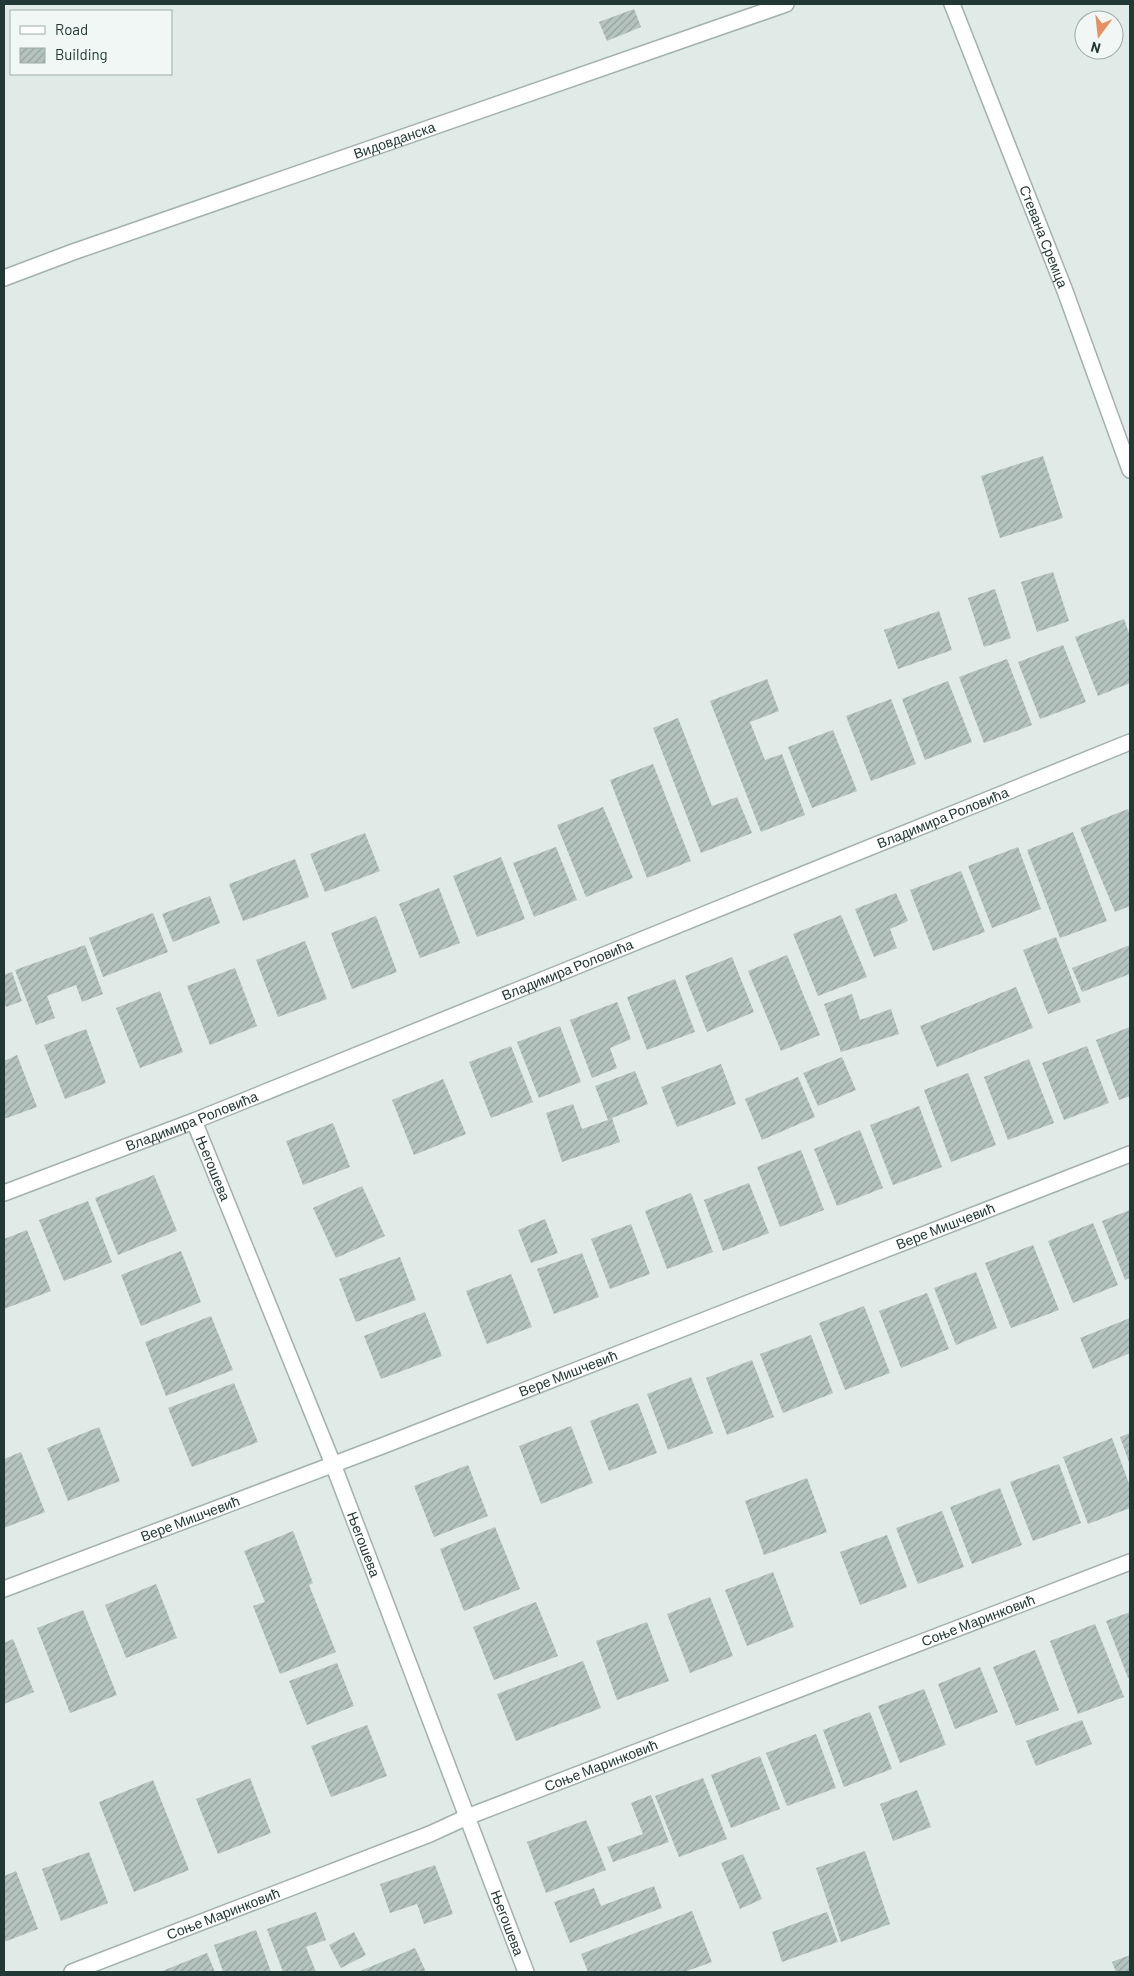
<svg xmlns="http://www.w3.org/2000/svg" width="1134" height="1976" font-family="Barlow,sans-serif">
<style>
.building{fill:url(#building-hatch)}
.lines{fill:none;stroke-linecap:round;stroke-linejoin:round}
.minor-casing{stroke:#a3b1ad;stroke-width:18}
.minor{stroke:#fff;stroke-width:15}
.labels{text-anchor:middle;stroke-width:4;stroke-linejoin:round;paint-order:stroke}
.street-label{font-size:14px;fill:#223835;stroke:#f0f7f4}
</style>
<defs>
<pattern id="building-hatch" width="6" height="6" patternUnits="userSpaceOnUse" patternTransform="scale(1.25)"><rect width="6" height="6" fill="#b6c4c0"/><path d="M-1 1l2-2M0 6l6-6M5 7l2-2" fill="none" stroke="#94a09d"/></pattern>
</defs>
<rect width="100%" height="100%" fill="#e0eae6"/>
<g class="building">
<path d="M 634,9 L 641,27 L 607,41 L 599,22 Z"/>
<path d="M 1043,456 L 1063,518 L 1000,538 L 981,476 Z"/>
<path d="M 1053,572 L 1069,621 L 1037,632 L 1021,582 Z"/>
<path d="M 995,589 L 1011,638 L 984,647 L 968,598 Z"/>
<path d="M 939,611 L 952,650 L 898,669 L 884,630 Z"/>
<path d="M 1124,619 L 1130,636 L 1130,683 L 1098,696 L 1075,637 Z"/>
<path d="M 1063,645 L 1086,702 L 1040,719 L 1018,662 Z"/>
<path d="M 1007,659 L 1032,725 L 984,743 L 959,677 Z"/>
<path d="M 767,679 L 779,711 L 750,722 L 765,760 L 782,754 L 805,815 L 761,832 L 710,701 Z"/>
<path d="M 948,681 L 972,742 L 925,760 L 902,699 Z"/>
<path d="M 891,699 L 916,764 L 871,781 L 846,716 Z"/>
<path d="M 678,718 L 712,806 L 737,797 L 752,833 L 701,853 L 653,728 Z"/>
<path d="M 833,730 L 857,791 L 812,808 L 788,747 Z"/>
<path d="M 653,764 L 691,861 L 647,878 L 610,780 Z"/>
<path d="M 603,807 L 633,878 L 586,897 L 557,825 Z"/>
<path d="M 1128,809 L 1130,816 L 1130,906 L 1115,912 L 1080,828 Z"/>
<path d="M 1073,832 L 1107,921 L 1060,938 L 1027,850 Z"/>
<path d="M 365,833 L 380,871 L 325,892 L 310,854 Z"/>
<path d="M 556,847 L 577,900 L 534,917 L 513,863 Z"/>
<path d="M 1018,847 L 1041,909 L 992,928 L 968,866 Z"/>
<path d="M 501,857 L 525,919 L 477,937 L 453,876 Z"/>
<path d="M 295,859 L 309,897 L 243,921 L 229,884 Z"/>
<path d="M 961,871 L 985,932 L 933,951 L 910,890 Z"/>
<path d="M 439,888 L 460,943 L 420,958 L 399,904 Z"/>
<path d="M 896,893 L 908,921 L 890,929 L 897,948 L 874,957 L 855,909 Z"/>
<path d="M 210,896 L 220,923 L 173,942 L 162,914 Z"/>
<path d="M 153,913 L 168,952 L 103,977 L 89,938 Z"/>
<path d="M 841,915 L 867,977 L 818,996 L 793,934 Z"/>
<path d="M 376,916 L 397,972 L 352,989 L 331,933 Z"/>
<path d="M 1056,937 L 1081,1002 L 1048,1014 L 1023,950 Z"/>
<path d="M 305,941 L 327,999 L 278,1017 L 256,960 Z"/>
<path d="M 85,945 L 103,994 L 82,1002 L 76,985 L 47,996 L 55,1018 L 36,1025 L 15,970 Z"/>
<path d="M 1130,945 L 1130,974 L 1082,992 L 1072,968 Z"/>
<path d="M 787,955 L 820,1035 L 781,1051 L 748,971 Z"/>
<path d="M 732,957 L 754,1012 L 707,1032 L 685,976 Z"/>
<path d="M 235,968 L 257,1026 L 210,1045 L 187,986 Z"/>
<path d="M 12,972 L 22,1001 L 6,1007 L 4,1002 L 4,975 Z"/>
<path d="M 675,979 L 695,1032 L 647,1050 L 627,997 Z"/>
<path d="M 1016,987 L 1033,1028 L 937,1067 L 920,1026 Z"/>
<path d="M 160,991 L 183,1052 L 140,1068 L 116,1008 Z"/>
<path d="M 852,994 L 860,1020 L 891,1009 L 899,1034 L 841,1052 L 824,1004 Z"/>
<path d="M 617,1002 L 631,1039 L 610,1048 L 617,1068 L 592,1078 L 570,1020 Z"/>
<path d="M 560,1026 L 581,1082 L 539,1098 L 517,1042 Z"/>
<path d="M 1130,1027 L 1130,1096 L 1119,1100 L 1096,1040 Z"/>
<path d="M 86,1029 L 106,1083 L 65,1099 L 44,1045 Z"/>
<path d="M 511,1046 L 533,1102 L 491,1118 L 469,1062 Z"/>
<path d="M 1087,1046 L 1109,1103 L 1064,1120 L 1042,1063 Z"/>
<path d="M 17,1055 L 37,1107 L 4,1119 L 4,1061 Z"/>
<path d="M 842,1057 L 856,1090 L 818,1106 L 803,1073 Z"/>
<path d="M 1029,1059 L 1054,1123 L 1008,1140 L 984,1077 Z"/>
<path d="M 721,1064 L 736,1104 L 677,1127 L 661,1087 Z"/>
<path d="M 635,1071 L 648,1104 L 612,1118 L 620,1142 L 562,1162 L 546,1113 L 573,1104 L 582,1129 L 608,1120 L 595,1086 Z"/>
<path d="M 968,1073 L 996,1145 L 951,1162 L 924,1090 Z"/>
<path d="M 798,1077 L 815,1117 L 762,1140 L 745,1099 Z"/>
<path d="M 443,1079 L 466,1134 L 414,1155 L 392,1100 Z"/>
<path d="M 919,1106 L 942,1167 L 893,1185 L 870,1125 Z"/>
<path d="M 333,1123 L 350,1167 L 303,1185 L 286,1141 Z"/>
<path d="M 860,1130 L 883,1188 L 837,1206 L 814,1149 Z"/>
<path d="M 801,1150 L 824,1210 L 780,1227 L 757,1167 Z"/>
<path d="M 154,1175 L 177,1231 L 118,1255 L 95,1198 Z"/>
<path d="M 749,1183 L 769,1233 L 723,1251 L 704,1200 Z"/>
<path d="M 362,1186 L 385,1236 L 336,1258 L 313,1208 Z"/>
<path d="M 691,1193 L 713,1252 L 667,1269 L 645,1211 Z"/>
<path d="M 88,1201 L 112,1262 L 64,1281 L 39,1220 Z"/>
<path d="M 1130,1210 L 1130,1278 L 1125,1280 L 1102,1221 Z"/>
<path d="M 545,1219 L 558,1253 L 531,1263 L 518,1230 Z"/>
<path d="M 1093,1223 L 1118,1285 L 1073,1303 L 1048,1241 Z"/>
<path d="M 631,1224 L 650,1274 L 610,1289 L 591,1239 Z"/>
<path d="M 27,1230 L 51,1291 L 4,1309 L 4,1239 Z"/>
<path d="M 1033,1245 L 1059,1310 L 1011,1328 L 985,1263 Z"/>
<path d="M 181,1251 L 201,1302 L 141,1326 L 121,1275 Z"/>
<path d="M 582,1253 L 599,1297 L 554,1314 L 537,1269 Z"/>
<path d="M 400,1257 L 416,1300 L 356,1322 L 339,1279 Z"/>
<path d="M 976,1272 L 997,1328 L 956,1345 L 934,1288 Z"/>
<path d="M 511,1274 L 532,1327 L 487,1344 L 466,1291 Z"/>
<path d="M 927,1293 L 949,1349 L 901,1368 L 879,1311 Z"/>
<path d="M 864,1306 L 890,1373 L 845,1390 L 819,1323 Z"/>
<path d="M 425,1312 L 442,1356 L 381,1379 L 364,1336 Z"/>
<path d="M 211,1316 L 233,1370 L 166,1396 L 145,1342 Z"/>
<path d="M 1130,1318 L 1130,1353 L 1093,1369 L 1080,1338 Z"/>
<path d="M 811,1335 L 833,1393 L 783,1413 L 760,1354 Z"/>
<path d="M 752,1360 L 774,1417 L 727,1435 L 706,1378 Z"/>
<path d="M 691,1377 L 713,1433 L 668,1450 L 647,1394 Z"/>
<path d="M 234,1383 L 258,1442 L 192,1467 L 168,1408 Z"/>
<path d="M 638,1403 L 657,1453 L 609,1471 L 590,1421 Z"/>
<path d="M 571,1426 L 593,1483 L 541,1504 L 519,1446 Z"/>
<path d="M 99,1427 L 120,1481 L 68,1501 L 47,1448 Z"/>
<path d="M 1130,1433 L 1130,1465 L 1120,1437 Z"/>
<path d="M 1112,1438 L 1130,1486 L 1130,1508 L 1088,1524 L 1063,1457 Z"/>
<path d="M 21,1452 L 45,1512 L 4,1528 L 4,1459 Z"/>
<path d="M 1059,1464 L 1081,1523 L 1033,1541 L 1010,1482 Z"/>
<path d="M 468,1465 L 488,1516 L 434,1537 L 414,1486 Z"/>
<path d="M 807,1478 L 827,1532 L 764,1555 L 745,1501 Z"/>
<path d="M 1000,1488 L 1022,1545 L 972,1564 L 950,1507 Z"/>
<path d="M 942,1511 L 964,1567 L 918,1584 L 896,1528 Z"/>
<path d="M 495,1527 L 520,1589 L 464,1611 L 440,1549 Z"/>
<path d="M 293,1531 L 313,1583 L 309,1585 L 336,1652 L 280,1674 L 253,1606 L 265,1602 L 244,1551 Z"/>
<path d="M 887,1535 L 907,1587 L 860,1605 L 840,1552 Z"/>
<path d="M 773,1572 L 794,1627 L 747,1646 L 725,1590 Z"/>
<path d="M 156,1584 L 177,1638 L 126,1658 L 105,1605 Z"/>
<path d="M 710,1597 L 733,1656 L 690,1673 L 667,1614 Z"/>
<path d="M 536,1602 L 558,1656 L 494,1680 L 473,1627 Z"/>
<path d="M 83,1610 L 117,1695 L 70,1713 L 37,1628 Z"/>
<path d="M 1130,1612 L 1130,1677 L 1128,1678 L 1106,1621 Z"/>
<path d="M 647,1622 L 669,1681 L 617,1700 L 596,1641 Z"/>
<path d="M 1095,1624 L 1124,1697 L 1078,1714 L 1050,1641 Z"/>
<path d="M 13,1639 L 34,1692 L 4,1704 L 4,1643 Z"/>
<path d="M 1035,1650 L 1059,1710 L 1016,1726 L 993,1667 Z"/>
<path d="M 583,1661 L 601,1708 L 516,1741 L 497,1694 Z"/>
<path d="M 337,1663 L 354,1706 L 307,1725 L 289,1681 Z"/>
<path d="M 980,1667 L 998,1712 L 955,1729 L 938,1684 Z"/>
<path d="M 924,1689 L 946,1745 L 900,1763 L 878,1706 Z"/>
<path d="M 870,1712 L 892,1769 L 844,1787 L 823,1730 Z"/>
<path d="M 1082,1720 L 1092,1744 L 1036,1766 L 1026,1741 Z"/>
<path d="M 367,1725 L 387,1776 L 331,1797 L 311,1746 Z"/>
<path d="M 816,1734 L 836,1788 L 787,1806 L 766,1753 Z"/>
<path d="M 760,1756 L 780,1809 L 731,1828 L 711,1775 Z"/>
<path d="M 250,1778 L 271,1833 L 218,1854 L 196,1799 Z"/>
<path d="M 703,1778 L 727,1839 L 679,1857 L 655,1796 Z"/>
<path d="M 153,1780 L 189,1870 L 134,1892 L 99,1802 Z"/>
<path d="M 917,1790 L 931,1827 L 893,1841 L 880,1804 Z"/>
<path d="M 651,1795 L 669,1842 L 613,1862 L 607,1847 L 643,1834 L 631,1803 Z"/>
<path d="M 586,1820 L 606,1870 L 546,1893 L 527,1842 Z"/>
<path d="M 865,1851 L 890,1924 L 841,1942 L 816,1868 Z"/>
<path d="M 89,1852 L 108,1903 L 61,1921 L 42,1869 Z"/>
<path d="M 743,1854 L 762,1899 L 740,1909 L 721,1863 Z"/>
<path d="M 435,1865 L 453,1914 L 424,1924 L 417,1904 L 390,1913 L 380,1884 Z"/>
<path d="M 16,1871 L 38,1929 L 4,1942 L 4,1876 Z"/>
<path d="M 654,1886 L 662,1908 L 570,1943 L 554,1902 L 594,1888 L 601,1906 Z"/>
<path d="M 692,1911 L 712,1962 L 684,1972 L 588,1972 L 581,1954 Z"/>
<path d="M 316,1912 L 326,1940 L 306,1947 L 316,1972 L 283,1972 L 267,1929 Z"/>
<path d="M 827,1912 L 838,1942 L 782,1962 L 772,1932 Z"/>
<path d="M 256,1930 L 271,1972 L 223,1972 L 214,1945 Z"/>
<path d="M 354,1932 L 366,1955 L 341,1968 L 329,1945 Z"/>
<path d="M 415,1948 L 426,1972 L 358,1972 Z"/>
<path d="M 207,1953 L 215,1972 L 160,1972 Z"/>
<path d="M 1130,1955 L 1130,1972 L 1116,1972 L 1112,1962 Z"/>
</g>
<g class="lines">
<defs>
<g id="minor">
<path id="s1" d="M 952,4 L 1065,291 L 1130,470"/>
<path id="s2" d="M 4,278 L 73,252 L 786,4"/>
<path id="s3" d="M 194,1121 L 333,1464 L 526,1972"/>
<path id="s4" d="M 4,1193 L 194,1121 L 1130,742"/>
<path id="s5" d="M 4,1589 L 382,1446 L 1130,1154"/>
<path id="s6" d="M 72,1972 L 430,1834 L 467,1817 L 1130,1562"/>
</g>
</defs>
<use href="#minor" class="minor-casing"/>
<use href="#minor" class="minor"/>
</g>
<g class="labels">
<g class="street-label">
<text dy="5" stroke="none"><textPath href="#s2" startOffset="414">Видовданска</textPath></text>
<text dy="5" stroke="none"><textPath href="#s1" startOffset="250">Стевана Сремца</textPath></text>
<text dy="5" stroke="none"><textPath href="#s4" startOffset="1011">Владимира Роловића</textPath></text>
<text dy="5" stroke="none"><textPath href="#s4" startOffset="606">Владимира Роловића</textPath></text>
<text dy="5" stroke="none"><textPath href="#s4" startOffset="201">Владимира Роловића</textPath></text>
<text dy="5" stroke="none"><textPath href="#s3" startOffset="51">Његошева</textPath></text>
<text dy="5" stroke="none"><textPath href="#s5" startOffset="1009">Вере Мишчевић</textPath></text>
<text dy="5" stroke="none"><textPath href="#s5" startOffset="604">Вере Мишчевић</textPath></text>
<text dy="5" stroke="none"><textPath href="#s5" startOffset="199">Вере Мишчевић</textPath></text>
<text dy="5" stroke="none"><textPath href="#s3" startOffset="456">Његошева</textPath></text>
<text dy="5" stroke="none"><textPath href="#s6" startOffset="972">Соње Маринковић</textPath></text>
<text dy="5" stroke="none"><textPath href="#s6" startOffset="568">Соње Маринковић</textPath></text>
<text dy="5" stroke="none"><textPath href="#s6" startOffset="162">Соње Маринковић</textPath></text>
<text dy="5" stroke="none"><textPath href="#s3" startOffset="861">Његошева</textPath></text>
</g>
</g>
<rect width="1134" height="1976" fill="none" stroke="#223835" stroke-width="10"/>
<rect x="10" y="10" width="162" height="65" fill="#f0f7f4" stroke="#9eaba8"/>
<rect x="20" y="26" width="25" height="8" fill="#ffffff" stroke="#9eaba8"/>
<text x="55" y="35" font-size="15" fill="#223835">Road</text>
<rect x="20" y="48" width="25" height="15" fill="url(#building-hatch)" stroke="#9eaba8"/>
<text x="55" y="60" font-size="15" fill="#223835">Building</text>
<g transform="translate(1099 35) rotate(195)"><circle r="24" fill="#f0f7f4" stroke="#9eaba8"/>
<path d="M0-4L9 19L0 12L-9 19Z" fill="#e59163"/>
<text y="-8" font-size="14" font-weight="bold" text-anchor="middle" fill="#223835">N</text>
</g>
</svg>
